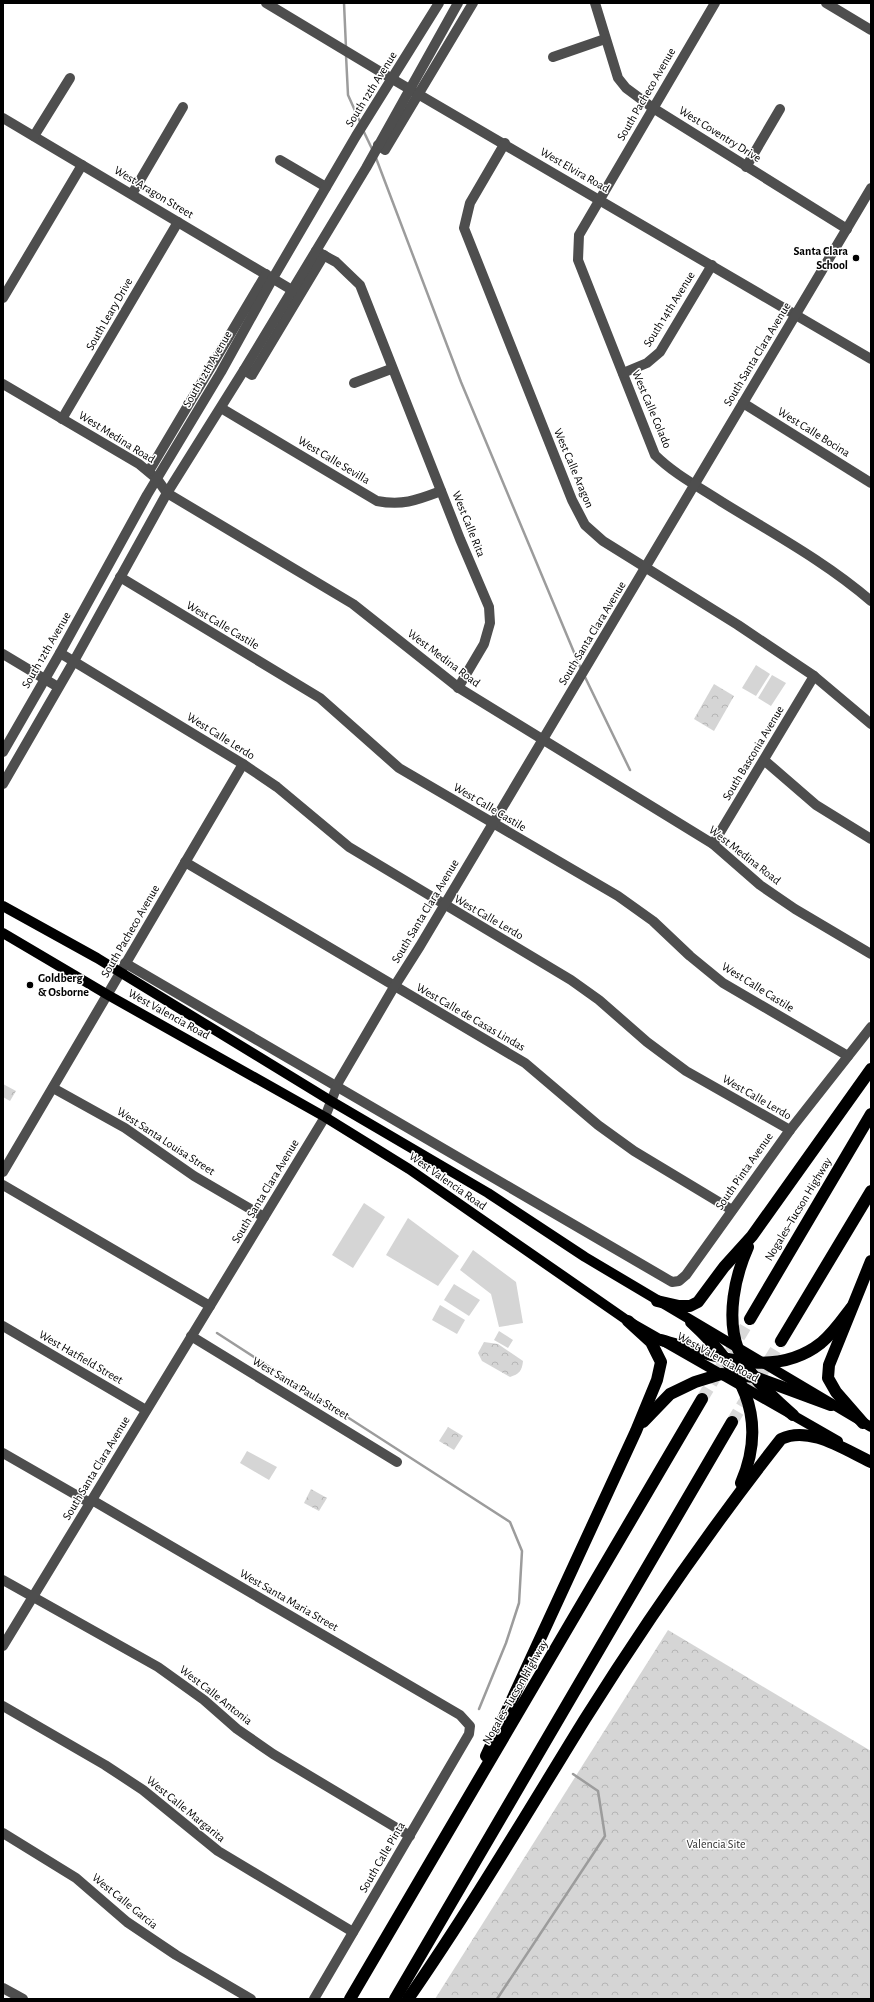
<svg xmlns="http://www.w3.org/2000/svg" width="874" height="2002" font-family="'Alegreya Sans',sans-serif">
<style>
.grass{fill:#d5d5d5}
.forest{fill:url(#forest-crowns)}
.lines{fill:none;stroke-linecap:round;stroke-linejoin:round}
.stream{stroke:#9c9c9c;stroke-width:2.5}
.highway-tunnel{stroke:#d9d9d9;stroke-width:12;stroke-dasharray:12 6;stroke-linecap:butt}
.minor{stroke:#4e4e4e;stroke-width:10}
.major{stroke:#000;stroke-width:10}
.highway{stroke:#000;stroke-width:12}
.poi-dot{fill:#000;stroke:#fff;stroke-width:1.5}
.labels{text-anchor:middle;stroke-width:3;stroke-linejoin:round;paint-order:stroke}
.street-label{font-size:12px;fill:#000;stroke:#fff}
.poi-label{font-size:12px;font-weight:bold;fill:#000;stroke:#fff;text-anchor:end}
.park-label{font-size:12px;fill:#2c2c2c;stroke:#fff}
</style>
<defs>
<pattern id="forest-crowns" width="20" height="18" patternUnits="userSpaceOnUse"><rect width="20" height="18" fill="#d5d5d5"/><path d="M2 6a3 3 0 1 1 6 0M12 15a3 3 0 1 1 6 0" fill="none" stroke="#b5b5b5"/></pattern>
</defs>
<rect width="100%" height="100%" fill="#fff"/>
<g class="grass">
<path d="M 756,665 L 770,674 L 756,696 L 742,688 Z"/>
<path d="M 772,675 L 786,683 L 771,706 L 758,698 Z"/>
<path d="M 364,1203 L 385,1217 L 353,1268 L 332,1255 Z"/>
<path d="M 408,1218 L 459,1256 L 438,1286 L 386,1255 Z"/>
<path d="M 473,1250 L 516,1282 L 523,1323 L 499,1327 L 491,1294 L 460,1270 Z"/>
<path d="M 454,1284 L 480,1300 L 469,1316 L 444,1300 Z"/>
<path d="M 440,1305 L 465,1320 L 457,1334 L 432,1320 Z"/>
<path d="M 499,1331 L 513,1340 L 508,1348 L 494,1340 Z"/>
<path d="M 247,1451 L 277,1467 L 269,1480 L 240,1463 Z"/>
</g>
<g class="forest">
<path d="M 714,684 L 734,696 L 714,731 L 694,719 Z"/>
<path d="M 3,1084 L 16,1091 L 10,1101 L 3,1097 Z"/>
<path d="M 484,1342 L 498,1344 L 523,1361 C 522,1371 519,1374 510,1377 L 482,1361 L 478,1353 Z"/>
<path d="M 448,1427 L 463,1436 L 454,1450 L 439,1441 Z"/>
<path d="M 311,1489 L 327,1498 L 319,1511 L 304,1503 Z"/>
<path d="M 668,1630 L 871,1751 L 871,1999 L 435,1999 Z"/>
</g>
<g class="lines">
<g class="stream">
<path d="M 344,3 L 346,48"/>
<path d="M 346,55 L 348,95 L 361,124"/>
<path d="M 363,130 L 373,151"/>
<path d="M 376,158 L 461,382 L 581,669"/>
<path d="M 584,675 L 630,770"/>
<path d="M 217,1333 L 510,1522 L 522,1551 L 519,1603 L 506,1643 L 479,1709"/>
<path d="M 497,1999 L 605,1836 L 598,1791 L 573,1774"/>
</g>
<g class="highway-tunnel">
<path d="M 702,1399 L 750,1319"/>
<path d="M 732,1422 L 781,1341"/>
</g>
<g class="minor">
<path d="M 266,3 L 394,80 L 871,359"/>
<path d="M 595,3 L 618,78 L 626,88 L 653,108 L 847,229"/>
<path d="M 715,3 L 579,235 L 578,260 L 655,455 C 674,474 699,487 722,502 C 772,533 826,562 871,601"/>
<path d="M 826,3 L 871,30"/>
<path d="M 553,57 L 605,39"/>
<path d="M 3,118 L 292,290"/>
<path d="M 34,136 L 70,78"/>
<path d="M 505,143 L 470,203 L 464,228 L 572,500 L 585,525 L 603,541 L 738,625 L 814,676 L 871,724"/>
<path d="M 378,145 L 385,150 L 473,3"/>
<path d="M 280,160 L 326,187"/>
<path d="M 746,167 L 780,109"/>
<path d="M 132,194 L 183,107"/>
<path d="M 316,251 L 336,262 L 360,285 L 460,539 L 489,607 L 490,623 L 484,644 L 458,688"/>
<path d="M 3,298 L 82,165"/>
<path d="M 244,370 L 252,375 L 324,255"/>
<path d="M 623,373 L 647,363 L 660,352 L 712,265"/>
<path d="M 354,383 L 391,369"/>
<path d="M 3,384 L 139,464 L 157,479 L 167,493 L 353,604 L 459,688 L 713,844 L 760,885 L 795,909 L 871,954"/>
<path d="M 743,403 L 871,483"/>
<path d="M 221,408 L 377,501 C 403,506 417,500 441,491"/>
<path d="M 62,419 L 178,222"/>
<path d="M 149,471 L 266,274"/>
<path d="M 120,577 L 320,698 L 399,768 L 618,896 L 653,921 L 690,956 L 723,983 L 848,1056"/>
<path d="M 60,653 L 243,764 L 277,787 L 349,847 L 571,980 L 599,1000 L 647,1042 L 686,1071 L 790,1130"/>
<path d="M 3,654 L 58,687"/>
<path d="M 3,752 L 60,653 L 147,495 L 221,372 L 273,278 L 356,136 L 439,3"/>
<path d="M 764,760 L 816,805 L 871,839"/>
<path d="M 3,784 L 74,661 L 167,493 L 244,370 L 366,168 L 458,3"/>
<path d="M 713,844 L 814,676"/>
<path d="M 185,862 L 525,1063 L 598,1125 L 634,1151 L 732,1210"/>
<path d="M 125,963 L 672,1282 L 679,1281 L 686,1275 L 790,1130 L 871,1027"/>
<path d="M 53,1088 L 125,1128 L 194,1176 L 264,1217"/>
<path d="M 3,1172 L 243,764"/>
<path d="M 3,1185 L 210,1306"/>
<path d="M 3,1326 L 146,1410"/>
<path d="M 191,1336 L 397,1462"/>
<path d="M 3,1453 L 90,1503"/>
<path d="M 92,1500 L 460,1715 L 470,1726 L 469,1734 L 314,1999"/>
<path d="M 3,1580 L 158,1667 L 204,1700 L 237,1729 L 273,1754 L 410,1836"/>
<path d="M 3,1646 L 325,1117 L 339,1081 L 394,987 L 420,946 L 871,188"/>
<path d="M 3,1706 L 105,1765 L 143,1790 L 218,1851 L 353,1932"/>
<path d="M 3,1833 L 76,1878 L 127,1922 L 176,1955 L 251,1999"/>
<path d="M 3,1988 L 23,1999"/>
</g>
<g class="major">
<path d="M 3,906 L 97,958 L 331,1101 L 488,1193 L 585,1257 L 871,1427"/>
<path d="M 3,933 L 108,995 L 325,1117 L 409,1169 L 628,1321 L 838,1441"/>
</g>
<g class="highway">
<path d="M 748,1247 C 735,1276 726,1317 738,1349 C 748,1376 772,1396 793,1415"/>
<path d="M 657,1301 L 679,1306 L 690,1306 L 698,1302 L 724,1267 L 752,1236 L 871,1069"/>
<path d="M 750,1319 L 871,1114"/>
<path d="M 691,1322 C 740,1367 770,1416 741,1483"/>
<path d="M 661,1340 C 713,1355 773,1381 821,1343 C 833,1333 842,1320 851,1308"/>
<path d="M 781,1341 L 871,1191"/>
<path d="M 643,1422 L 670,1394 L 695,1382 L 721,1374 L 755,1377 L 831,1405"/>
<path d="M 863,1423 L 836,1392 L 828,1378 L 829,1365 L 871,1261"/>
<path d="M 486,1756 L 636,1431 L 657,1380 L 661,1362 L 651,1342 L 628,1321"/>
<path d="M 350,1999 L 702,1399"/>
<path d="M 395,1999 L 732,1422"/>
<path d="M 408,1999 C 471,1908 527,1813 585,1719 C 646,1622 711,1528 781,1439 C 809,1425 845,1450 871,1462"/>
</g>
</g>
<g class="poi-dot">
<circle cx="856" cy="258" r="4"/>
<circle cx="30" cy="985" r="4"/>
</g>
<g class="labels">
<g class="street-label">
<text transform="translate(371 89) rotate(-58)" y="4">South 12th Avenue</text>
<text transform="translate(646 94) rotate(-60)" y="4">South Pacheco Avenue</text>
<text transform="translate(720 134) rotate(32)" y="4">West Coventry Drive</text>
<text transform="translate(575 170) rotate(30)" y="4">West Elvira Road</text>
<text transform="translate(154 192) rotate(31)" y="4">West Aragon Street</text>
<text transform="translate(669 309) rotate(-58)" y="4">South 14th Avenue</text>
<text transform="translate(109 314) rotate(-60)" y="4">South Leary Drive</text>
<text transform="translate(757 354) rotate(-59)" y="4">South Santa Clara Avenue</text>
<text transform="translate(207 369) rotate(-60)" y="4">South 12th Avenue</text>
<text transform="translate(652 409) rotate(67)" y="4">West Calle Colado</text>
<text transform="translate(814 432) rotate(32)" y="4">West Calle Bocina</text>
<text transform="translate(117 437) rotate(32)" y="4">West Medina Road</text>
<text transform="translate(334 460) rotate(31)" y="4">West Calle Sevilla</text>
<text transform="translate(574 468) rotate(67)" y="4">West Calle Aragon</text>
<text transform="translate(469 524) rotate(68)" y="4">West Calle Rita</text>
<text transform="translate(223 625) rotate(31)" y="4">West Calle Castile</text>
<text transform="translate(592 633) rotate(-59)" y="4">South Santa Clara Avenue</text>
<text transform="translate(46 650) rotate(-60)" y="4">South 12th Avenue</text>
<text transform="translate(444 658) rotate(37)" y="4">West Medina Road</text>
<text transform="translate(221 736) rotate(32)" y="4">West Calle Lerdo</text>
<text transform="translate(753 753) rotate(-59)" y="4">South Basconia Avenue</text>
<text transform="translate(490 807) rotate(31)" y="4">West Calle Castile</text>
<text transform="translate(745 855) rotate(38)" y="4">West Medina Road</text>
<text transform="translate(425 911) rotate(-59)" y="4">South Santa Clara Avenue</text>
<text transform="translate(489 917) rotate(30)" y="4">West Calle Lerdo</text>
<text transform="translate(130 931) rotate(-60)" y="4">South Pacheco Avenue</text>
<text transform="translate(758 987) rotate(32)" y="4">West Calle Castile</text>
<text transform="translate(169 1014) rotate(29)" y="4">West Valencia Road</text>
<text transform="translate(471 1017) rotate(30)" y="4">West Calle de Casas Lindas</text>
<text transform="translate(757 1097) rotate(30)" y="4">West Calle Lerdo</text>
<text transform="translate(166 1141) rotate(33)" y="4">West Santa Louisa Street</text>
<text transform="translate(744 1171) rotate(-55)" y="4">South Pinta Avenue</text>
<text transform="translate(448 1181) rotate(35)" y="4">West Valencia Road</text>
<text transform="translate(265 1191) rotate(-59)" y="4">South Santa Clara Avenue</text>
<text transform="translate(798 1209) rotate(-59)" y="4">Nogales–Tucson Highway</text>
<text transform="translate(81 1357) rotate(30)" y="4">West Hatfield Street</text>
<text transform="translate(718 1357) rotate(29)" y="4">West Valencia Road</text>
<text transform="translate(301 1388) rotate(31)" y="4">West Santa Paula Street</text>
<text transform="translate(96 1468) rotate(-59)" y="4">South Santa Clara Avenue</text>
<text transform="translate(289 1600) rotate(30)" y="4">West Santa Maria Street</text>
<text transform="translate(515 1692) rotate(-60)" y="4">Nogales–Tucson Highway</text>
<text transform="translate(216 1695) rotate(38)" y="4">West Calle Antonia</text>
<text transform="translate(186 1809) rotate(39)" y="4">West Calle Margarita</text>
<text transform="translate(382 1857) rotate(-60)" y="4">South Calle Pinta</text>
<text transform="translate(125 1901) rotate(39)" y="4">West Calle Garcia</text>
</g>
<g class="poi-label">
<text x="848" y="255">Santa Clara<tspan x="848" dy="14">School</tspan></text>
<text x="38" y="982" text-anchor="start">Goldberg<tspan x="38" dy="14">&amp; Osborne</tspan></text>
</g>
<g class="park-label">
<text x="716" y="1848">Valencia Site</text>
</g>
</g>
<rect width="874" height="2002" fill="none" stroke="#000000" stroke-width="8"/>
</svg>
